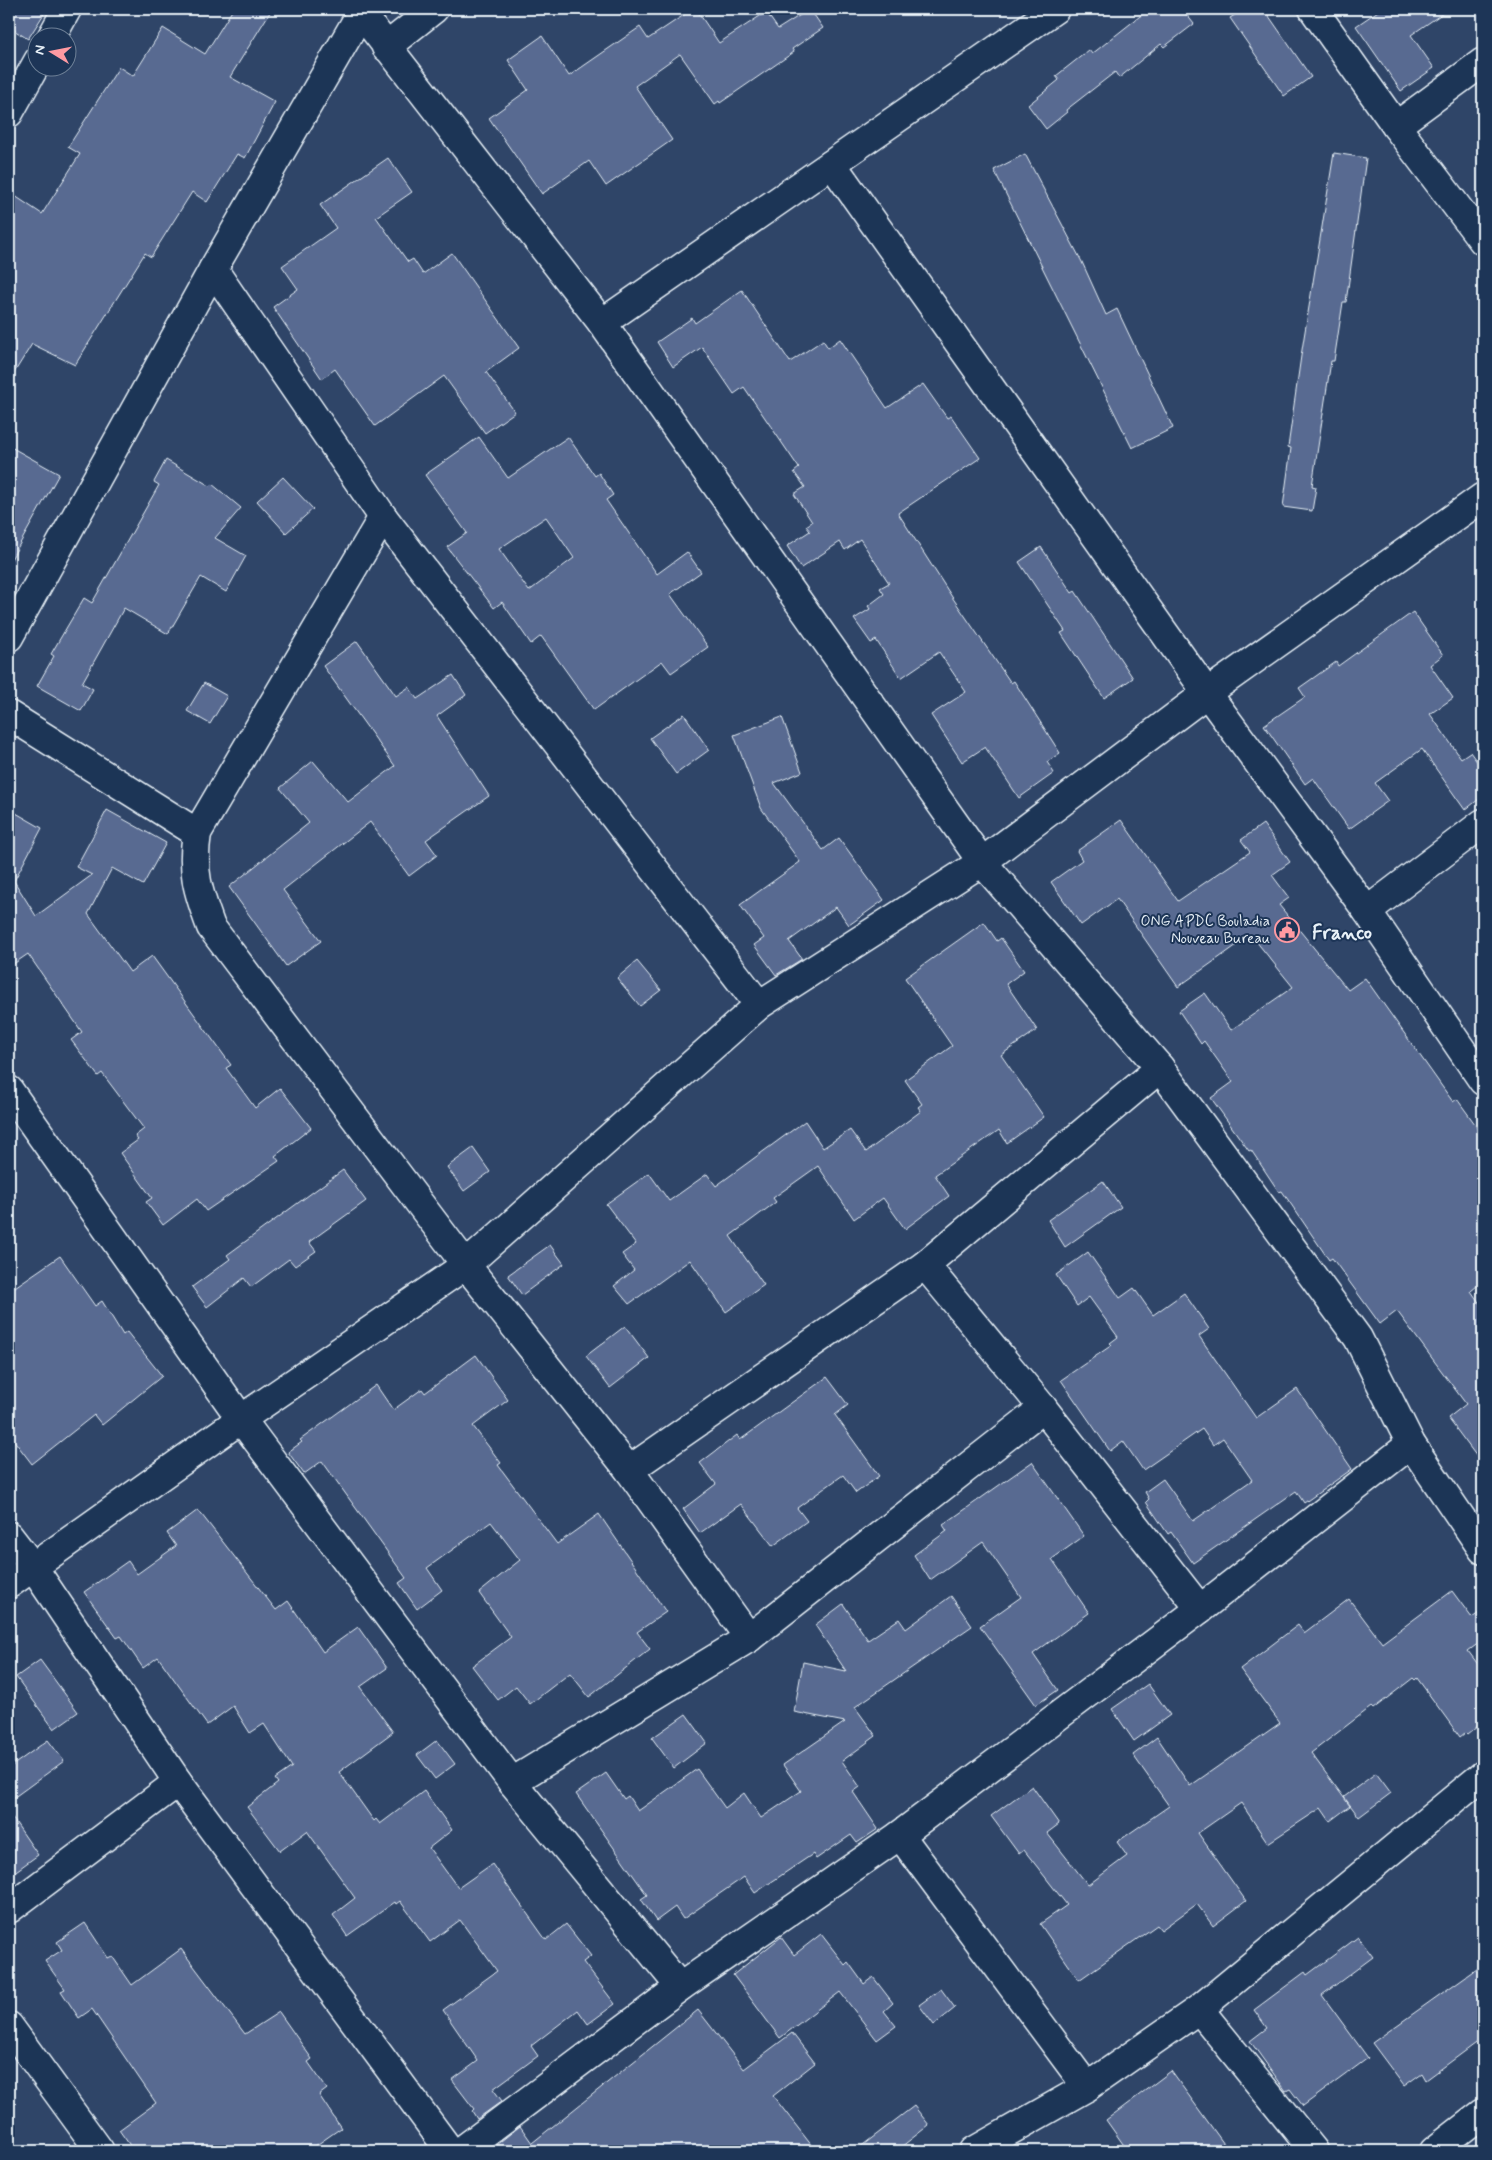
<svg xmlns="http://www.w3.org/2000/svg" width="1492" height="2160" font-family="Mynerve,sans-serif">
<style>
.building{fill:#586a91;stroke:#e8f1f8;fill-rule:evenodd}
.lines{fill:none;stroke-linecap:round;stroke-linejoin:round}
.minor-casing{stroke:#e8f1f8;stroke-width:31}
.minor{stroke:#1d3557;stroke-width:28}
.labels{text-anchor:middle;stroke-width:4;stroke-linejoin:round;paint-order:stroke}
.poi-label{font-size:15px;fill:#e8f1f8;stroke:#1d3557;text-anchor:end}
.district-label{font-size:20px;font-weight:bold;fill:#e8f1f8;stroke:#1d3557}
</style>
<rect width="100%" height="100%" fill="#2f4568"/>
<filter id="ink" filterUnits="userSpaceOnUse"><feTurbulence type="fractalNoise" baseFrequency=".02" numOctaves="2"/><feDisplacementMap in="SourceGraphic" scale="10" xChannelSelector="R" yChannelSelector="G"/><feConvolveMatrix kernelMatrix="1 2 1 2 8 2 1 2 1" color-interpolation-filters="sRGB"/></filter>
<g filter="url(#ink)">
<g class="building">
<path d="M 9,9 L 47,9 L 28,39 L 9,27 Z"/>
<path d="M 233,9 L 272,9 L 230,77 L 275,102 L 245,158 L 237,154 L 207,202 L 192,192 L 151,257 L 145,253 L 75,365 L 32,344 L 9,381 L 9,192 L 42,214 L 80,154 L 68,147 L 119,67 L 133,76 L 163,28 L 205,54 Z"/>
<path d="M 693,9 L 696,9 L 719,43 L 766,12 L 778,29 L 810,9 L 823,28 L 792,49 L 794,52 L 720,103 L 719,101 L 715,104 L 680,54 L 635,86 L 672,140 L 606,186 L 589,161 L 542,194 L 489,118 L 528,90 L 508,60 L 542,36 L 569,76 L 640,27 L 648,39 Z"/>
<path d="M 1149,9 L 1182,9 L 1194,24 L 1164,47 L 1161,44 L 1119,78 L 1115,72 L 1066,110 L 1067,112 L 1046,129 L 1028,105 L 1059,80 L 1056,76 L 1089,50 L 1092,54 Z"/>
<path d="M 1244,9 L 1264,9 L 1311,77 L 1284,96 L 1230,18 Z"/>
<path d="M 1381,9 L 1449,9 L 1411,35 L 1434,68 L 1401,91 L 1356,26 Z"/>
<path d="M 1334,153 L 1366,158 L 1346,302 L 1343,302 L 1334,361 L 1331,361 L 1312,486 L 1316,487 L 1312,511 L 1283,507 L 1291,448 L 1288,447 L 1301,356 Z"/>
<path d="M 1025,154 L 1082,262 L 1106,315 L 1117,309 L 1173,428 L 1132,448 L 994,170 Z"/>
<path d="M 388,158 L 412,192 L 376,217 L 408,262 L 413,259 L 423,274 L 452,253 L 519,348 L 486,372 L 515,412 L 485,433 L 444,376 L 375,426 L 335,369 L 322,379 L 273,307 L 298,289 L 282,266 L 336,228 L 320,205 Z"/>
<path d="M 742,290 L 790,362 L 823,340 L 828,348 L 840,339 L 887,408 L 923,384 L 947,418 L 951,416 L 980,458 L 898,513 L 952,597 L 1011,683 L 1014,681 L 1060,753 L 1047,762 L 1054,773 L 1019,798 L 985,747 L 962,762 L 931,715 L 966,692 L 939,652 L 901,678 L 876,640 L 871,643 L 854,619 L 870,609 L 868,606 L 884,594 L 880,588 L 889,583 L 860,539 L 845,550 L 840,542 L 801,568 L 787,546 L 810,531 L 806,526 L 812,522 L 794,494 L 805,487 L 794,472 L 799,468 L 744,387 L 734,394 L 702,347 L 673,367 L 657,342 L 692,318 L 695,323 Z"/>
<path d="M 479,437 L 508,478 L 568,437 L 595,476 L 599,473 L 613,495 L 606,500 L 657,574 L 687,552 L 701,572 L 670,594 L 708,647 L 671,673 L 662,661 L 594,710 L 541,636 L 531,644 L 502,602 L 494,608 L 447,547 L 467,533 L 425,475 ZM 546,517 L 574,558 L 529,591 L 499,549 Z"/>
<path d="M 9,446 L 59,474 L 9,563 Z"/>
<path d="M 166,460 L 210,486 L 212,484 L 241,508 L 215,538 L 246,556 L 226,592 L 201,577 L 168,634 L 124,608 L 82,683 L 93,689 L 81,711 L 37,686 L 54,656 L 51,654 L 84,598 L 92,603 L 159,485 L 154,482 Z"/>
<path d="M 283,477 L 313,509 L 286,533 L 257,501 Z"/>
<path d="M 1041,547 L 1072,593 L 1075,591 L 1133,678 L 1104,698 L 1061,633 L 1065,631 L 1019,562 Z"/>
<path d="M 1413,612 L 1443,655 L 1430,665 L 1453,698 L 1430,714 L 1461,758 L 1470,752 L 1483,770 L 1483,796 L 1465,810 L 1422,749 L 1375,783 L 1388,801 L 1349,829 L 1313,778 L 1305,784 L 1264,725 L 1305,697 L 1299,688 L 1336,662 L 1338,666 Z"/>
<path d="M 357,641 L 396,696 L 409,687 L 417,699 L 453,675 L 466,695 L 437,716 L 489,796 L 426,840 L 437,855 L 409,876 L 370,822 L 283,890 L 321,941 L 286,966 L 229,887 L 309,823 L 280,788 L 313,761 L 348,802 L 395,766 L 323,666 Z"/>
<path d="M 204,683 L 227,696 L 210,724 L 187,711 Z"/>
<path d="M 684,714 L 709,750 L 676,774 L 650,738 Z"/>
<path d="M 782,717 L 802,772 L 774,783 L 823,850 L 839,838 L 884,900 L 849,925 L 836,907 L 789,941 L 802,959 L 776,975 L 754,945 L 764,938 L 740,905 L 800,862 L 761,808 L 734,735 Z"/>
<path d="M 9,809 L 42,828 L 14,881 L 36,916 L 92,875 L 76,867 L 107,810 L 166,843 L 143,885 L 112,868 L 88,914 L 130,972 L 152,956 L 231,1065 L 226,1068 L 255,1108 L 280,1088 L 311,1128 L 275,1156 L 279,1161 L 206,1211 L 197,1199 L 163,1225 L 146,1202 L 152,1198 L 120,1153 L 138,1140 L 135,1136 L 144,1129 L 102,1073 L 98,1076 L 71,1040 L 82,1032 L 28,954 L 9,967 Z"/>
<path d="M 1121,820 L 1178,901 L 1250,852 L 1241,840 L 1263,824 L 1290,862 L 1272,875 L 1289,898 L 1279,905 L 1348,990 L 1365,978 L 1453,1102 L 1457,1099 L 1483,1135 L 1483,1281 L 1471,1291 L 1483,1308 L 1483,1465 L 1448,1418 L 1466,1404 L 1397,1311 L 1380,1324 L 1332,1258 L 1329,1260 L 1282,1191 L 1279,1192 L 1251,1150 L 1249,1151 L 1211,1098 L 1233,1082 L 1204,1041 L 1201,1044 L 1179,1011 L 1205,993 L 1231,1030 L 1293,987 L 1251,935 L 1178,987 L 1117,899 L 1081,925 L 1051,882 L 1082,860 L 1077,851 Z"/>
<path d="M 984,922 L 997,941 L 1001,938 L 1024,971 L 1006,984 L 1037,1030 L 1001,1055 L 1044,1117 L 1007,1143 L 999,1130 L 935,1175 L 949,1196 L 905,1229 L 883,1198 L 854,1219 L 818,1166 L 773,1198 L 776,1202 L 730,1236 L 764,1285 L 726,1312 L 690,1260 L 629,1304 L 614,1286 L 634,1270 L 622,1254 L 636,1244 L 606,1204 L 649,1173 L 669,1201 L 707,1174 L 716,1186 L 805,1121 L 823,1148 L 850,1130 L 866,1152 L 921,1111 L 918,1107 L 922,1104 L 905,1080 L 952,1046 L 905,978 Z"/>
<path d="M 637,961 L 661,990 L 640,1006 L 617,978 Z"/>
<path d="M 473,1148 L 490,1172 L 464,1191 L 447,1167 Z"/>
<path d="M 343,1170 L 366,1201 L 309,1242 L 316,1251 L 295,1266 L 289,1259 L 251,1287 L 244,1278 L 207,1307 L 192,1287 L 230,1259 L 227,1255 Z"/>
<path d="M 1103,1181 L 1121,1207 L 1065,1247 L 1048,1220 Z"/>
<path d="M 550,1245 L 564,1264 L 522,1295 L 508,1275 Z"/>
<path d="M 1088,1252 L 1120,1298 L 1134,1288 L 1153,1315 L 1184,1293 L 1209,1329 L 1199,1336 L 1256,1418 L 1297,1389 L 1352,1469 L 1304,1503 L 1296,1491 L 1193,1563 L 1171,1532 L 1168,1534 L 1146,1502 L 1149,1499 L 1145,1492 L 1163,1479 L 1193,1521 L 1252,1480 L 1223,1438 L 1213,1445 L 1202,1429 L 1143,1470 L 1123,1441 L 1110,1451 L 1061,1380 L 1112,1345 L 1110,1343 L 1118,1337 L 1089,1297 L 1077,1306 L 1056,1275 Z"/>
<path d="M 60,1256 L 95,1306 L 102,1301 L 123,1335 L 127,1332 L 162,1376 L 102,1425 L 94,1415 L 32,1464 L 9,1434 L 9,1291 Z"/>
<path d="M 625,1326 L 649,1358 L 610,1388 L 586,1356 Z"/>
<path d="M 476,1355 L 508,1400 L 473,1426 L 501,1463 L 498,1465 L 557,1544 L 599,1514 L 666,1612 L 637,1632 L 650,1649 L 589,1697 L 570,1673 L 530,1704 L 516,1686 L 498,1700 L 472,1666 L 511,1637 L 479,1593 L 520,1560 L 491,1522 L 427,1568 L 442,1590 L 417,1609 L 399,1583 L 406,1578 L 322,1461 L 304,1474 L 288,1452 L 302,1442 L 300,1440 L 376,1385 L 393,1410 L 422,1389 L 425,1393 Z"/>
<path d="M 827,1377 L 848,1405 L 835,1415 L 879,1476 L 856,1493 L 843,1475 L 797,1508 L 807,1521 L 773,1546 L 741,1504 L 700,1533 L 683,1509 L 716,1484 L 700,1463 L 737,1435 L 740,1440 Z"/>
<path d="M 1032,1462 L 1084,1536 L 1052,1559 L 1089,1613 L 1033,1654 L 1058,1690 L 1036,1705 L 980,1626 L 1021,1597 L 983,1542 L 930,1580 L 914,1555 L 947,1531 L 943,1525 Z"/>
<path d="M 198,1510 L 276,1610 L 288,1601 L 323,1652 L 358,1627 L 387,1668 L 360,1687 L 393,1732 L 339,1772 L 374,1821 L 376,1819 L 380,1824 L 424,1791 L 452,1830 L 429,1848 L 458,1888 L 492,1864 L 546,1940 L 566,1924 L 591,1956 L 583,1962 L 615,2004 L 588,2024 L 578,2010 L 531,2046 L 538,2056 L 493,2089 L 502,2101 L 477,2119 L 472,2111 L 474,2109 L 452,2080 L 478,2061 L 443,2010 L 497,1971 L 460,1920 L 430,1942 L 400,1901 L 396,1904 L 395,1902 L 347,1936 L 333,1915 L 355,1898 L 307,1831 L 280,1851 L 247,1807 L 278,1783 L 275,1779 L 292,1767 L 264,1724 L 250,1733 L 233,1706 L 207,1725 L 158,1657 L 143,1668 L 121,1636 L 117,1638 L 84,1592 L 128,1561 L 137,1574 L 176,1546 L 167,1533 Z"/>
<path d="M 1452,1591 L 1472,1618 L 1483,1610 L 1483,1640 L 1468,1651 L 1483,1671 L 1483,1722 L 1467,1735 L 1465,1733 L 1460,1737 L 1417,1678 L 1415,1680 L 1413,1678 L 1373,1709 L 1371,1707 L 1311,1753 L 1350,1806 L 1330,1821 L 1321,1808 L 1268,1843 L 1241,1803 L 1198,1833 L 1246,1901 L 1213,1926 L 1197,1904 L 1161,1930 L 1157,1925 L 1079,1980 L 1040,1924 L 1067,1905 L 1024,1850 L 1019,1854 L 991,1816 L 1032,1786 L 1059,1824 L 1047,1833 L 1088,1885 L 1127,1856 L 1117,1842 L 1169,1806 L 1133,1755 L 1157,1737 L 1190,1786 L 1280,1723 L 1240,1669 L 1298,1625 L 1304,1633 L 1349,1599 L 1382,1643 Z"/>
<path d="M 951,1596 L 972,1626 L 855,1707 L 876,1736 L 842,1761 L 860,1787 L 853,1792 L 878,1829 L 857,1843 L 851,1835 L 816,1859 L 813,1854 L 755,1893 L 744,1877 L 683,1919 L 675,1907 L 656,1921 L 641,1899 L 647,1895 L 576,1794 L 606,1773 L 624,1799 L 628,1796 L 638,1811 L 697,1769 L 725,1808 L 744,1793 L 761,1818 L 801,1791 L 783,1765 L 845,1722 L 794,1712 L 803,1662 L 846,1671 L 815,1625 L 843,1604 L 868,1640 L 899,1619 L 906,1629 Z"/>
<path d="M 40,1660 L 78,1712 L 54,1729 L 16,1677 Z"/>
<path d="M 1148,1684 L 1170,1715 L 1134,1741 L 1112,1709 Z"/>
<path d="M 686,1714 L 707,1743 L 674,1768 L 652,1738 Z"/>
<path d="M 48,1740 L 64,1761 L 9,1801 L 9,1768 Z"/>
<path d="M 437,1740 L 455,1764 L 435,1779 L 417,1755 Z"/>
<path d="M 1376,1773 L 1391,1793 L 1359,1817 L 1344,1797 Z"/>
<path d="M 9,1813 L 38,1855 L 9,1876 Z"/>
<path d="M 85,1923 L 108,1958 L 112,1956 L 132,1985 L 181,1949 L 245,2034 L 279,2012 L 312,2059 L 308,2062 L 327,2089 L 319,2095 L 341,2128 L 308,2151 L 134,2151 L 119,2130 L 156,2103 L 92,2009 L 79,2018 L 61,1991 L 65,1989 L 45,1961 L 62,1950 L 57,1942 Z"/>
<path d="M 821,1934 L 845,1965 L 848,1962 L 864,1984 L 873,1977 L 893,2003 L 884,2011 L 896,2026 L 877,2040 L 840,1992 L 780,2038 L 733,1975 L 781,1937 L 794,1955 Z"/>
<path d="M 1358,1937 L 1373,1957 L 1322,1995 L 1368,2058 L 1303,2106 L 1290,2089 L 1286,2091 L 1250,2041 L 1267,2028 L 1254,2010 L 1305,1972 L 1307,1975 Z"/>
<path d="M 1483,1964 L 1483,2038 L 1426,2080 L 1422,2073 L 1404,2086 L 1372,2043 Z"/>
<path d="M 941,1989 L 955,2008 L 934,2025 L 919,2005 Z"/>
<path d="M 698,2010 L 744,2069 L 792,2033 L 815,2063 L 773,2096 L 816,2151 L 500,2151 L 496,2145 L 520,2126 L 532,2143 Z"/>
<path d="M 1171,2071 L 1229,2151 L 1128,2151 L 1106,2120 Z"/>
<path d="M 914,2106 L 929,2125 L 896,2151 L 855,2151 Z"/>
</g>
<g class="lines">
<defs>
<g id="minor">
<path d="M 358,9 L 602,323 L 982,862 L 1160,1068 L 1358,1338 L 1411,1444 L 1483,1550"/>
<path d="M 1313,9 L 1396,126 L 1483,241"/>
<path d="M 51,38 L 67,9"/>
<path d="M 386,47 L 434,9"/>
<path d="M 9,113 L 38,61"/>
<path d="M 1396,126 L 1483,62"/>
<path d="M 832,164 L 1207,693 L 1367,911 L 1483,1081"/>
<path d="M 213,269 L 383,517 L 759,1005"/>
<path d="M 602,323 L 1055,9"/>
<path d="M 383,517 L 197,833 C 191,871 198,892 211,927 L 466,1265 L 629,1470 L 749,1638"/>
<path d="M 9,637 L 213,269 L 361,13"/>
<path d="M 9,715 L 197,833"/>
<path d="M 1367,911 L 1483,823"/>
<path d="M 9,1090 L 241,1419 L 512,1782 L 680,1987"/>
<path d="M 925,1265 L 1043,1408 L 1200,1609"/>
<path d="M 629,1470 L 925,1265 L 1160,1068"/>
<path d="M 9,1536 L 33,1567 L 178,1782 L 450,2151"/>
<path d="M 9,1584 L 241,1419 L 466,1265 L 759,1005 L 982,862 L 1207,693 L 1483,497"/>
<path d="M 512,1782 L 749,1638 L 1043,1408"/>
<path d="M 900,1835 L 1087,2087"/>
<path d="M 9,1909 L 178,1782"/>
<path d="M 1199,2009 L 1314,2151"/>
<path d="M 9,2026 L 100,2151"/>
<path d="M 461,2151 L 680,1987 L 900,1835 L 1200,1609 L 1411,1444"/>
<path d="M 974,2151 L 1087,2087 L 1199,2009 L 1483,1775"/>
<path d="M 1434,2151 L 1483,2113"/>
</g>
</defs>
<use href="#minor" class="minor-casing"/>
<use href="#minor" class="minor"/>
</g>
</g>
<defs>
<symbol id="civic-ring" viewBox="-11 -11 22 22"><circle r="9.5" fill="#1d3557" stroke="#ff9aa2" stroke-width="1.5"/><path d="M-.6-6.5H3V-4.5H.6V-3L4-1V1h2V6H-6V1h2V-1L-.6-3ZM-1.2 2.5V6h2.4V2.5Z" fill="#ff9aa2"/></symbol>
</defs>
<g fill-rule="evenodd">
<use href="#civic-ring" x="1273" y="916" width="28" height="28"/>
</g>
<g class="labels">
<g class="poi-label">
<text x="1270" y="926">ONG APDC Bouladia<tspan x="1270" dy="17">Nouveau Bureau</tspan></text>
</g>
<g class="district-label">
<text x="1342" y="939">Franco</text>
</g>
</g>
<rect width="1492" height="2160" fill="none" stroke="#1d3557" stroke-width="30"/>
<rect x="15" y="15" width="1462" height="2130" fill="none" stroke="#e8f1f8" stroke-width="2" filter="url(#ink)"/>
<g transform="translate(52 52) rotate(280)"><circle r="24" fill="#1d3557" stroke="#6e8097"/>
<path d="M0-4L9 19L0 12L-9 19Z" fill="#ff9aa2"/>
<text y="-8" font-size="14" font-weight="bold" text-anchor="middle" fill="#e8f1f8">N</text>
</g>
</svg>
